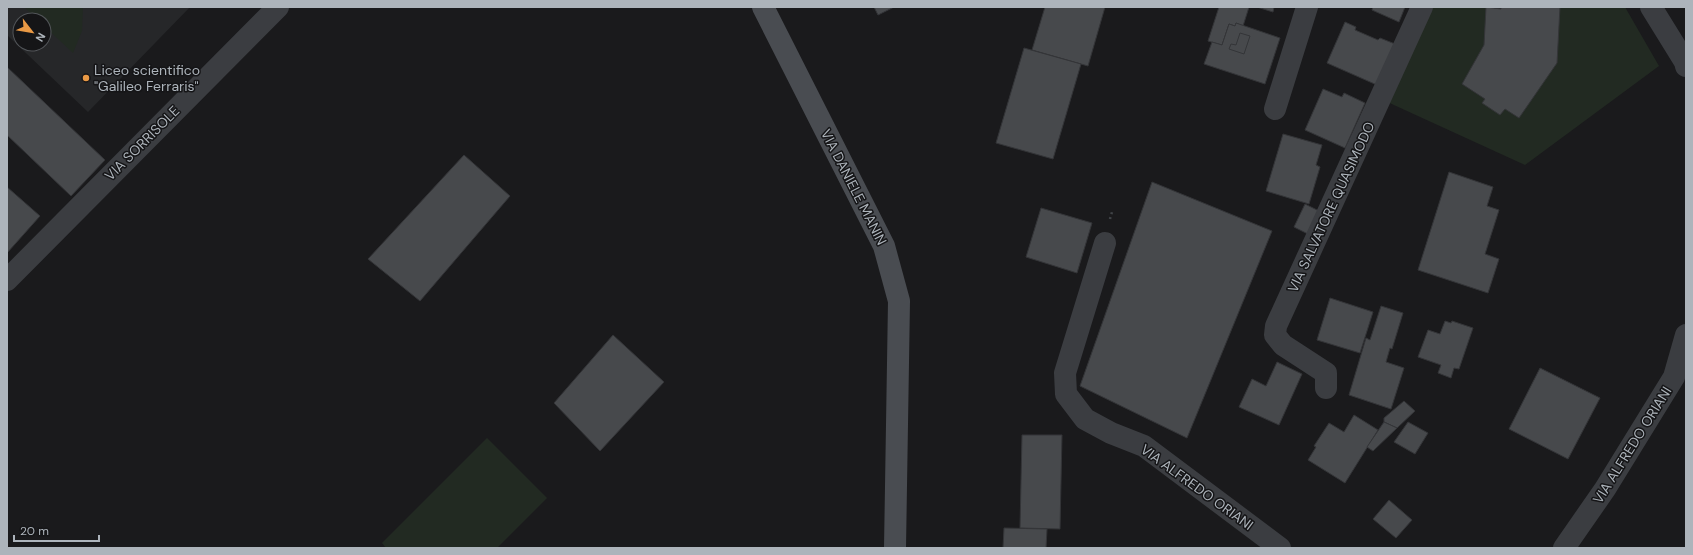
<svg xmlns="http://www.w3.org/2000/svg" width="1693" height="555" font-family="'DM Sans',sans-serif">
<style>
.built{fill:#262729;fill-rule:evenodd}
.green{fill:#222a22}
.building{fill:#47494c;stroke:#343538}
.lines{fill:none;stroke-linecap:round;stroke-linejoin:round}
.path{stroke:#414448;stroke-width:2.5;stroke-dasharray:2 3;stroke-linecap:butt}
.minor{stroke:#3b3d41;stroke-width:22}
.secondary{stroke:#494c51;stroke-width:22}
.poi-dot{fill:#e99945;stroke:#151517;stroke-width:1.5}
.labels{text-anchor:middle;stroke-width:3;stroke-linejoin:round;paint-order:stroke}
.poi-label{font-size:14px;fill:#adb4bb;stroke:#151517;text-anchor:start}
.street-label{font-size:14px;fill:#adb4bb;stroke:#151517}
</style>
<rect width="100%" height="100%" fill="#1a1a1c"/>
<path class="built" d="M 7,7 L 190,7 L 88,112 L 7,35 ZM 20,20 L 44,20 L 44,44 L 20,44 Z"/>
<g class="green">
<path d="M 24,7 L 83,7 L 82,31 L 73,53 L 44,26 L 44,20 L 38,20 Z"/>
<path d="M 1428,7 L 1486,7 L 1484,45 L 1462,84 L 1485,99 L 1484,102 L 1500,115 L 1505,109 L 1519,118 L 1560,7 L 1625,7 L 1659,66 L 1525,165 L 1383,100 Z"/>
<path d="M 487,438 L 547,498 L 497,548 L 386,548 L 382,543 Z"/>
</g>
<g class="building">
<path d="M 874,7 L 894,7 L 878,15 Z"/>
<path d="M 1045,7 L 1105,7 L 1088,66 L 1032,50 Z"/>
<path d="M 1219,7 L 1249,7 L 1243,26 L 1236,23 L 1235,26 L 1229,24 L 1222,45 L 1208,41 Z"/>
<path d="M 1257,7 L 1274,7 L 1273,12 Z"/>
<path d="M 1373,7 L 1405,7 L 1399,22 L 1372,10 Z"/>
<path d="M 1486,7 L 1501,9 L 1501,7 L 1560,7 L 1557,63 L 1519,118 L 1505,109 L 1500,115 L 1482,103 L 1485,99 L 1462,84 L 1484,45 Z"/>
<path d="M 1345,22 L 1356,27 L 1355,30 L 1378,40 L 1380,38 L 1395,44 L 1377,85 L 1327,63 Z"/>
<path d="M 1236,23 L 1280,38 L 1265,84 L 1204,64 L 1212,42 L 1222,45 L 1229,24 L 1235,26 Z"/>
<path d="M 1240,33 L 1250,36 L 1244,54 L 1229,49 L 1231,44 L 1236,45 Z"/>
<path d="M 1024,48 L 1081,64 L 1053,159 L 996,143 Z"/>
<path d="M 7,67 L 105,160 L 71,196 L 7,135 Z"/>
<path d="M 1323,89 L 1342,97 L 1344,93 L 1365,103 L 1345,148 L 1305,130 Z"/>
<path d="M 1283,134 L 1322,145 L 1316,165 L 1320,167 L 1309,204 L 1266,191 Z"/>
<path d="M 464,155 L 510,196 L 420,301 L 368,259 Z"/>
<path d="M 1449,172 L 1493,187 L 1487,206 L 1499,210 L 1485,254 L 1499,259 L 1488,293 L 1418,270 Z"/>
<path d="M 1152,182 L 1272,231 L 1187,438 L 1080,386 Z"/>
<path d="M 7,187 L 40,216 L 7,253 Z"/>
<path d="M 1305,204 L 1319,211 L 1308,234 L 1294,227 Z"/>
<path d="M 1041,208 L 1092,223 L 1077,273 L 1026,257 Z"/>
<path d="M 1330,298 L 1373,312 L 1360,353 L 1317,340 Z"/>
<path d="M 1381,306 L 1403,313 L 1392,349 L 1390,348 L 1386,362 L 1404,368 L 1391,409 L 1349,395 L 1366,338 L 1370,340 Z"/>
<path d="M 1445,321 L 1451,323 L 1452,321 L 1473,328 L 1459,369 L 1454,368 L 1451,378 L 1438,373 L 1441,365 L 1418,357 L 1428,330 L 1440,334 Z"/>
<path d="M 613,335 L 664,382 L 600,451 L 554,403 Z"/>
<path d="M 1277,362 L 1302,374 L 1279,425 L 1239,407 L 1252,379 L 1266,386 Z"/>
<path d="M 1540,368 L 1600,398 L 1568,459 L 1509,429 Z"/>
<path d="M 1404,401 L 1415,411 L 1397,428 L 1384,422 L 1384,418 Z"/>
<path d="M 1354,415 L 1378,430 L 1345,483 L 1308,460 L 1316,447 L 1314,446 L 1329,423 L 1344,432 Z"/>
<path d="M 1384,422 L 1397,428 L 1373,451 L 1367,447 Z"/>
<path d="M 1408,422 L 1428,433 L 1415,454 L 1394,442 Z"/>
<path d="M 1022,435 L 1062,435 L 1060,529 L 1020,528 Z"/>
<path d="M 1389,500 L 1412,520 L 1396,538 L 1373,519 Z"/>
<path d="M 1004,528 L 1047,529 L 1046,548 L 1003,548 Z"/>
</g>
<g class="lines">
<path class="path" d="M 1110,219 L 1112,212"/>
<g class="minor">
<path d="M 1651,7 L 1685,62 L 1686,66"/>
<path d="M 1275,109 L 1307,7"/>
<path d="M 1105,243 L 1065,373 L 1066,394 L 1085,419 L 1111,433 L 1144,446 L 1280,548"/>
<path d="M 7,280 L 278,7"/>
<path d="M 1326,388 L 1326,373 L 1283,345 L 1275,335 L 1276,326 L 1422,7"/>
<path d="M 1564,548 L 1605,489 L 1674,377 L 1686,335"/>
</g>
<path class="secondary" d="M 763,7 L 884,246 L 899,301 L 895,548"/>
</g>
<circle class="poi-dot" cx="86" cy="78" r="4"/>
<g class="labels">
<g class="poi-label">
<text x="94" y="75">Liceo scientifico<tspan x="94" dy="16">"Galileo Ferraris"</tspan></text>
</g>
<g class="street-label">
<text transform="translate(142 143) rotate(-45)" y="5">VIA SORRISOLE</text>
<text transform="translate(854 187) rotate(63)" y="5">VIA DANIELE MANIN</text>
<text transform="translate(1331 207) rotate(-65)" y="5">VIA SALVATORE QUASIMODO</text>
<text transform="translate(1632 445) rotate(-58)" y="5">VIA ALFREDO ORIANI</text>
<text transform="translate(1197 487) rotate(36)" y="5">VIA ALFREDO ORIANI</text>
</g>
</g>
<rect width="1693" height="555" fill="none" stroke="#adb4bb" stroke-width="16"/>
<g transform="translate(32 32) rotate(121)"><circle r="19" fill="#151517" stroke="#525559"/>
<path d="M0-3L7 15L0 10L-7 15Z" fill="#e99945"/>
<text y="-6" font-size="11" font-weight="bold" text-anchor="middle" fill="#adb4bb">N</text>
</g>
<path d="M14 535v6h85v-6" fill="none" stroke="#adb4bb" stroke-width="2"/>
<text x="20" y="535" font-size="12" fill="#adb4bb" stroke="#151517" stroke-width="3" paint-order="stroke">20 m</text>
</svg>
